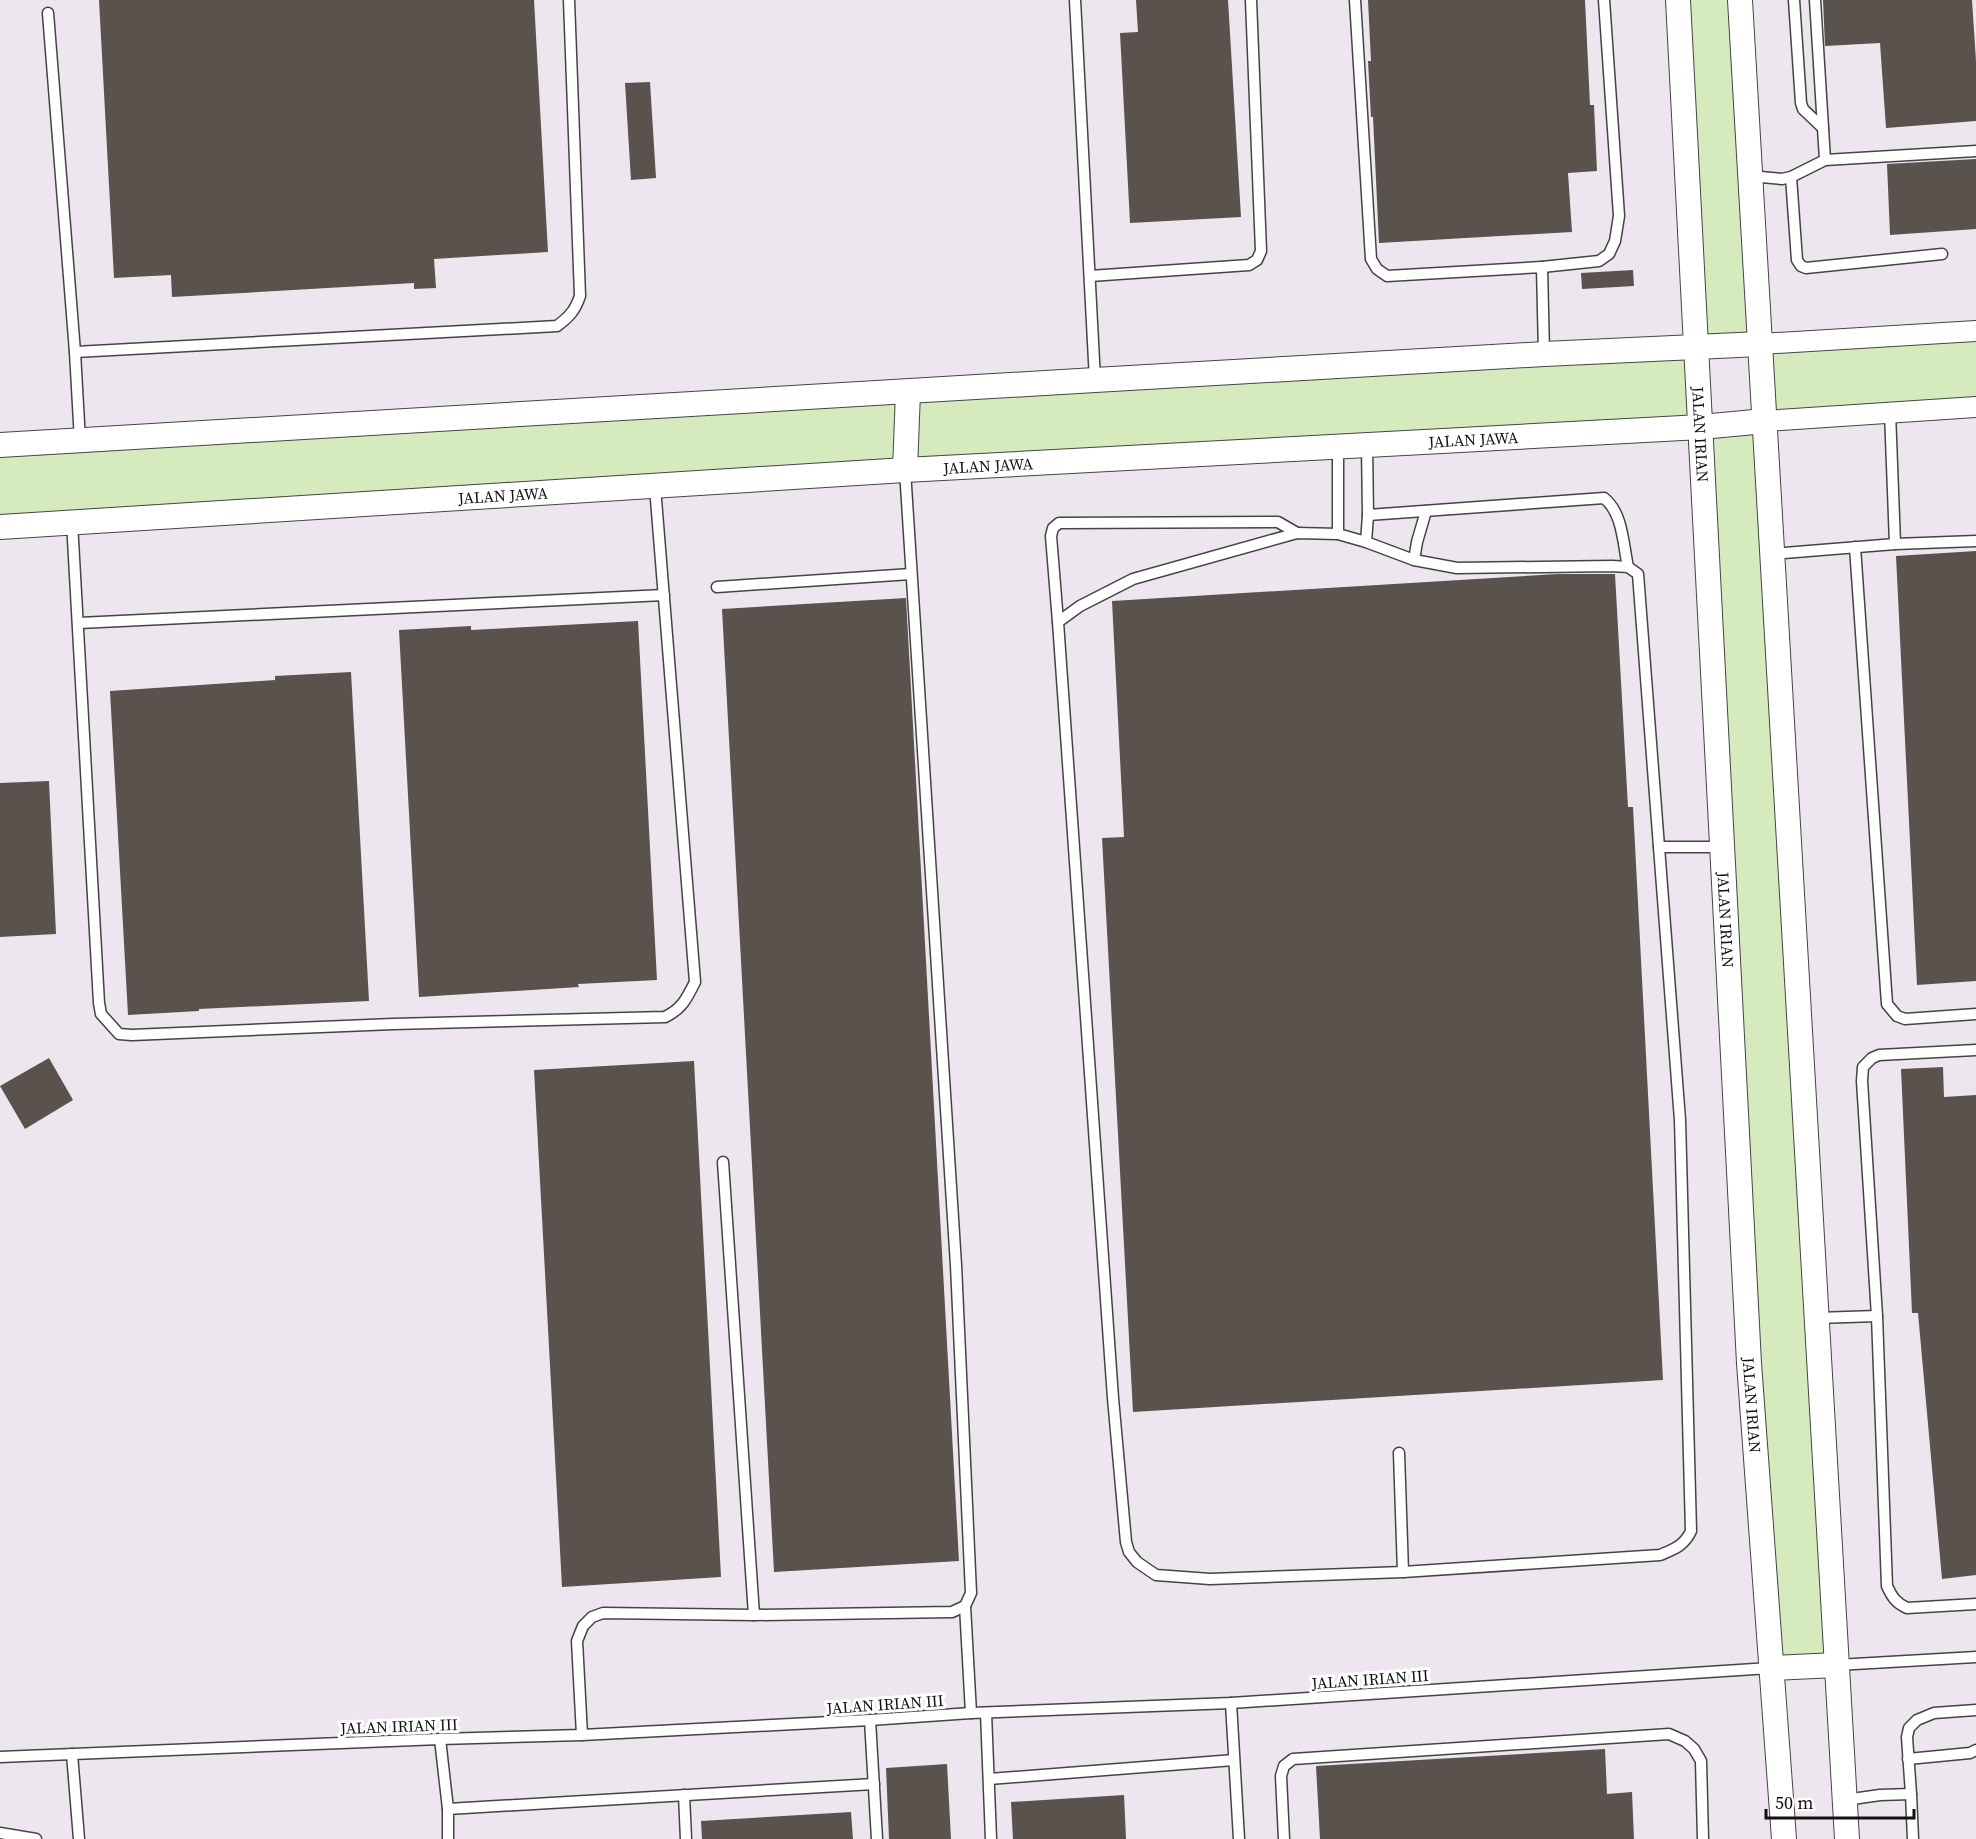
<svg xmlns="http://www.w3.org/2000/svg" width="1976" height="1839" font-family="'Source Serif 4',serif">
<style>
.industrial{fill:#eee6ef}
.green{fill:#d5ebbd;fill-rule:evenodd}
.building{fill:#5a524d}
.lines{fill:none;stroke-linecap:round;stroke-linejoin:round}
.service-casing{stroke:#444;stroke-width:13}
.minor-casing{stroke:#444;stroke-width:22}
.tertiary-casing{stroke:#444;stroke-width:26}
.service{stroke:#fff;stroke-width:10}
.minor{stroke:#fff;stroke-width:20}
.tertiary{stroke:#fff;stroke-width:24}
.labels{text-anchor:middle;stroke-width:6;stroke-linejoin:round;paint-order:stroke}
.street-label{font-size:16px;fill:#111;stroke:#fff}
</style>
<rect width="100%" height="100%" fill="#fffdf5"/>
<rect class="industrial" x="0" y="0" width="1976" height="1839"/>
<path class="green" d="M 1678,0 L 1740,0 L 1760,344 L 1976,331 L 1976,409 L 1765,421 L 1837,1665 L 1770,1668 L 1700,427 L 0,528 L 0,445 L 1697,347 ZM 1760,344 L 1764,421 L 1701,427 L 1697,347 Z"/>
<g class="building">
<path d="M 99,0 L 534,0 L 548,252 L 434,259 L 436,288 L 414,289 L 414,283 L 172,297 L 171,275 L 114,278 Z"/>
<path d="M 1136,0 L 1228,0 L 1241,217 L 1130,223 L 1120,33 L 1138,32 Z"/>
<path d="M 1368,0 L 1585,0 L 1590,105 L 1594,105 L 1597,171 L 1568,173 L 1572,232 L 1379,243 L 1373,117 L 1371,117 L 1368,61 L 1371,61 Z"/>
<path d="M 1823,0 L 1972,0 L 1976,61 L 1976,121 L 1886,128 L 1880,43 L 1825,46 Z"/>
<path d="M 650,82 L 656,178 L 631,180 L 625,83 Z"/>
<path d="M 1976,159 L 1976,229 L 1890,235 L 1887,164 Z"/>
<path d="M 1633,270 L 1634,286 L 1582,289 L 1581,273 Z"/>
<path d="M 1976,551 L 1976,981 L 1917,985 L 1896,556 Z"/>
<path d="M 1557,574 L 1615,574 L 1628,807 L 1633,807 L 1663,1380 L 1133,1412 L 1102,838 L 1124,837 L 1112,601 Z"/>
<path d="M 906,598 L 959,1561 L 774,1572 L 722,609 Z"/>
<path d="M 638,621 L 657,980 L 578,984 L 579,987 L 419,997 L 399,630 L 471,626 L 471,630 Z"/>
<path d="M 351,672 L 369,1001 L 199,1009 L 199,1011 L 128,1015 L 110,691 L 275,680 L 275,676 Z"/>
<path d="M 49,781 L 56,934 L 0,937 L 0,783 Z"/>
<path d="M 49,1058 L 73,1100 L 25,1129 L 0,1086 Z"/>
<path d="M 694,1061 L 721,1577 L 562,1587 L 534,1070 Z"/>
<path d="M 1943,1067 L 1944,1097 L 1976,1095 L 1976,1575 L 1942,1579 L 1918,1313 L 1912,1313 L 1901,1069 Z"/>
<path d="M 1605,1749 L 1607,1794 L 1632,1792 L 1634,1839 L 1320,1839 L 1316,1766 Z"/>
<path d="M 947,1764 L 951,1839 L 889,1839 L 886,1768 Z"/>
<path d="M 1124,1795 L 1126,1839 L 1013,1839 L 1011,1802 Z"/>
<path d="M 851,1812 L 853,1839 L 702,1839 L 701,1821 Z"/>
</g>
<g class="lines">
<defs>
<g id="service">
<path d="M 1075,0 L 1095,380"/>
<path d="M 1355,0 L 1371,259 L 1377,269 L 1387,276 L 1542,267 L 1544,354"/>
<path d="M 1794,0 L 1801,103 L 1803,109 L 1823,128"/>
<path d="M 48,13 L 75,352 L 80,441"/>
<path d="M 1825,160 L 1976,151"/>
<path d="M 1750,176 L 1782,179 L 1791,177 L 1825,160 L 1815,0"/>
<path d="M 1791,177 L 1797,260 L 1801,266 L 1806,268 L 1942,254"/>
<path d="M 1542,267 L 1599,261 L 1609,254 L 1615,241 L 1619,216 L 1604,0"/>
<path d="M 1090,276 L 1249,265 L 1257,260 L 1261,251 L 1251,0"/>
<path d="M 75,352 L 557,326 C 569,317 575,311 580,296 L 569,0"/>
<path d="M 1890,412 L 1895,544"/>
<path d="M 1368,515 L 1604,498 C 1623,513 1623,544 1628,567"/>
<path d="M 72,522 L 99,1003 L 101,1014 L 119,1034 L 132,1035 L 393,1024 L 665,1017 C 682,1009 687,998 695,982 L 655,487"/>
<path d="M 1297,533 L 1338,534 L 1366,542 L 1414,560 L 1457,568 L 1612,566 L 1628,567 L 1638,574 L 1680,1120 L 1691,1531 C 1684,1546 1674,1549 1660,1555 L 1403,1572 L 1210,1579 L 1156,1575 L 1137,1562 L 1129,1552 L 1126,1542 L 1113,1398 L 1058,622 L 1080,606 L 1133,579 Z"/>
<path d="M 1338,534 L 1338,447"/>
<path d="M 1366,542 L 1368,515 L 1367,445"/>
<path d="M 1855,547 L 1887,1004 L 1897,1016 L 1905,1019 L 1976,1014"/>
<path d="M 1772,554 L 1895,544 L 1976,541"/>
<path d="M 1414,560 L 1417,542 L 1426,511"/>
<path d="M 717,587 L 911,574"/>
<path d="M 1058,622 L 1051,536 L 1053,528 L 1059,523 L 1278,522 L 1297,533"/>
<path d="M 79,623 L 664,595"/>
<path d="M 1659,847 L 1723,847"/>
<path d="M 723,1162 L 754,1615"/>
<path d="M 1877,1316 L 1887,1586 C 1892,1597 1896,1603 1907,1608 L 1976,1604"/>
<path d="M 1817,1318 L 1877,1316 L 1862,1081 L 1863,1067 L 1872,1058 L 1879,1055 L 1976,1050"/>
<path d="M 1399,1453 L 1403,1572"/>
<path d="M 965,1606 L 971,1713"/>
<path d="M 1837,1665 L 1976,1657"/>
<path d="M 1231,1703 L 1239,1839"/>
<path d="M 986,1713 L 991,1839"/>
<path d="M 870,1720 L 877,1839"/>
<path d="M 582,1735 L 577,1641 L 583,1626 L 592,1617 L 603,1613 L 754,1615 L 952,1612 L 965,1606 L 971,1593 L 956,1265 L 905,470"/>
<path d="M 440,1739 L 448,1809"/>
<path d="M 72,1754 L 79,1839"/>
<path d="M 0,1757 L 440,1739 L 582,1735 L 870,1720 L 971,1713 L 1231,1703 L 1770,1668"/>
<path d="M 1908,1759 L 1970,1753 L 1976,1750"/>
<path d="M 989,1779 L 1234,1760"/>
<path d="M 1911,1794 L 1907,1737 L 1909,1728 L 1917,1720 L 1934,1713 L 1976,1710"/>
<path d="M 684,1795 L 686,1839"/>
<path d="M 1845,1800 L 1880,1795 L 1911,1794 L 1913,1839"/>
<path d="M 0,1833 L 36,1839"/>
<path d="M 448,1839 L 448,1809 L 874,1784"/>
<path d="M 1284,1839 L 1281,1776 L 1284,1766 L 1293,1759 L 1669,1734 L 1685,1741 L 1694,1749 L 1701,1761 L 1703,1839"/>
</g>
<g id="minor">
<path d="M 1760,344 L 1976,331"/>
<path d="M 1765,421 L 1976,407"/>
</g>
<g id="tertiary">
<path id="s1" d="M 1678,0 L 1749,1363 L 1784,1839"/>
<path d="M 1740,0 L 1847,1839"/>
<path d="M 0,445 L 1095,380 L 1544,354 L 1760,344"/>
<path d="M 905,470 L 908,392"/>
<path id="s2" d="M 0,527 L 905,470 L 1701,427 L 1765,421"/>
<path d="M 1770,1668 L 1837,1665"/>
</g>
</defs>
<use href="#service" class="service-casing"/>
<use href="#minor" class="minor-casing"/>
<use href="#tertiary" class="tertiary-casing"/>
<use href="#service" class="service"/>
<use href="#minor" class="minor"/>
<use href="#tertiary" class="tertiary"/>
</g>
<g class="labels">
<g class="street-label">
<text dy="6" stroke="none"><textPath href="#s1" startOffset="435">JALAN IRIAN</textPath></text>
<text dy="6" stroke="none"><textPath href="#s2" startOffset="1476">JALAN JAWA</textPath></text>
<text dy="6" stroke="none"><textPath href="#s2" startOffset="990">JALAN JAWA</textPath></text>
<text dy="6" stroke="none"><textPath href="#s2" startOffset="504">JALAN JAWA</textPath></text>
<text dy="6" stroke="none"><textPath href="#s1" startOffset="921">JALAN IRIAN</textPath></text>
<text dy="6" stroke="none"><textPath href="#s1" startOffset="1407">JALAN IRIAN</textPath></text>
<text transform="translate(1370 1679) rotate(-4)" y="6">JALAN IRIAN III</text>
<text transform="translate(885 1704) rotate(-4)" y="6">JALAN IRIAN III</text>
<text transform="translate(399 1726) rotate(-2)" y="6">JALAN IRIAN III</text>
</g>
</g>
<path d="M1766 1809v9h148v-9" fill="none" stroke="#111111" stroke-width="3"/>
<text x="1775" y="1809" font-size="18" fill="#111111" stroke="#ffffff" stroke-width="4.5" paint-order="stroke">50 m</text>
</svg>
